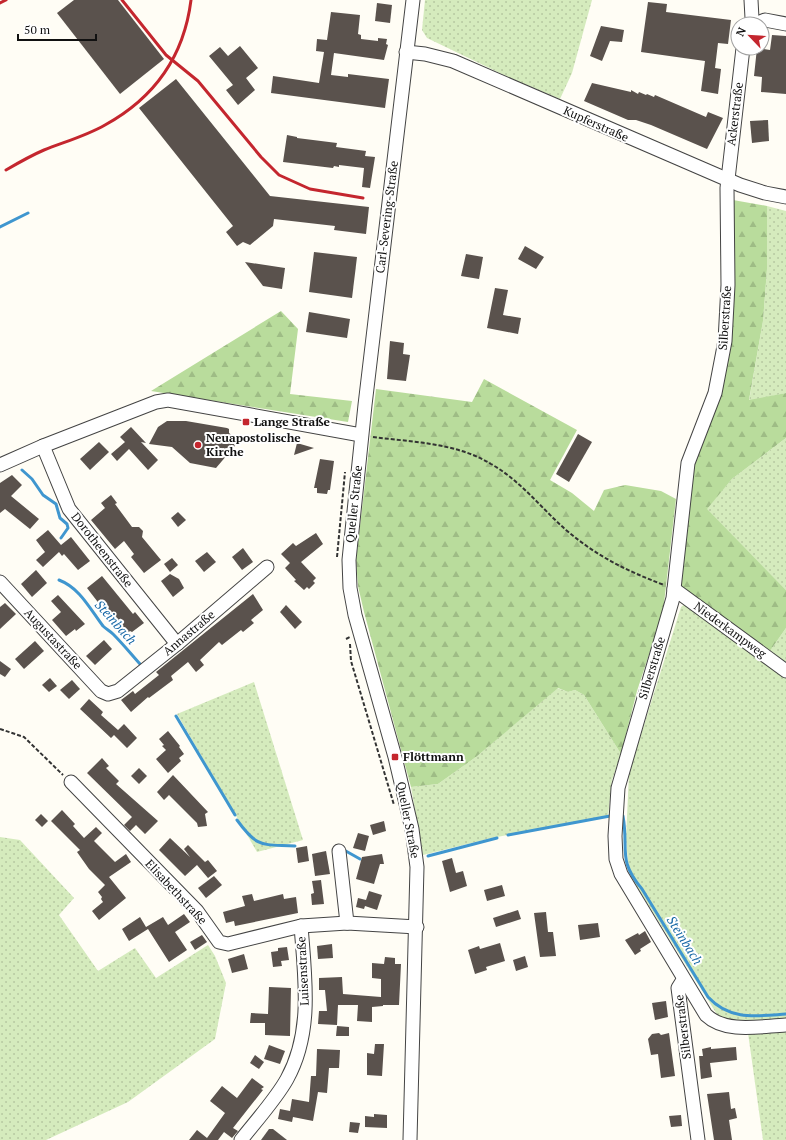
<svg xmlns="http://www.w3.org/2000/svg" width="786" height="1140" font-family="'PT Serif',serif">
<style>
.grass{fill:url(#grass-dots)}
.forest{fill:url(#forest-firs)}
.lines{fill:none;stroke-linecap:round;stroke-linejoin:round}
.stream{stroke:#3f96cf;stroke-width:3}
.building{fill:#5a524d}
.minor-casing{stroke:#444;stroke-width:15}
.path{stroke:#333;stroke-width:2;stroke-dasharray:4 2;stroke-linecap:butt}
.minor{stroke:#fff;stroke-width:13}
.rail{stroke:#c4262e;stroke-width:3}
.poi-dot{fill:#c4262e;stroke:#fff;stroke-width:1.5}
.labels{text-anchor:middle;stroke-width:4;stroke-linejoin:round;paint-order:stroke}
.street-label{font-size:12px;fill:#111;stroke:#fff}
.poi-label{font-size:12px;font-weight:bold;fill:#111;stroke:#fff;text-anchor:start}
.water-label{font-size:13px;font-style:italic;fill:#1768a6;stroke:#fff}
</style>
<defs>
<pattern id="grass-dots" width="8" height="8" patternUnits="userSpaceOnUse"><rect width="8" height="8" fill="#d5ebbd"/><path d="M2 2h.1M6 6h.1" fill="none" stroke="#b6c8a1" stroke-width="1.8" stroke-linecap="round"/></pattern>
<pattern id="forest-firs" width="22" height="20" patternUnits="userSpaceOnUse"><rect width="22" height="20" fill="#b9dc9c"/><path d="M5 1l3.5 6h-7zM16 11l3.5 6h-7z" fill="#9ebc85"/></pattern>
</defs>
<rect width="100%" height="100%" fill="#fffdf5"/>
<g class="grass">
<path d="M 425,0 L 592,0 L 572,73 L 560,99 L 508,77 L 427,38 L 422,30 Z"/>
<path d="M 767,206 L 786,211 L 786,393 L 749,401 L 763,321 L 767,269 Z"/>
<path d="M 786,438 L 786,590 L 706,509 L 732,479 Z"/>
<path d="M 685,604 L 786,677 L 786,1021 L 731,1022 L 718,1016 L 634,882 L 628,862 L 626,839 L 629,773 L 681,607 Z"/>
<path d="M 786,628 L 786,663 L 770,651 Z"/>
<path d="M 254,682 L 303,840 L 257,852 L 177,714 Z"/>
<path d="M 557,688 L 568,692 L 575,690 L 584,695 L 621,754 L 612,780 L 608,816 L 492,838 L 423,855 L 411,787 L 438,784 L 476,757 Z"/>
<path d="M 0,837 L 20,840 L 74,898 L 59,915 L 98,971 L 135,948 L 156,978 L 208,945 L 215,956 L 226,983 L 215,1039 L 128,1102 L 46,1140 L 0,1140 Z"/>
<path d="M 786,1031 L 786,1140 L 763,1140 L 748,1033 Z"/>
</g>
<g class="forest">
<path d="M 733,200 L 767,206 L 767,269 L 763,321 L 749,400 L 786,393 L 786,438 L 732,479 L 707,509 L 786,590 L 786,628 L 770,651 L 680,586 L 693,466 L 719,402 L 731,342 Z"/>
<path d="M 281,311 L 298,329 L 290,394 L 352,401 L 348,422 L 151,391 Z"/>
<path d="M 484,379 L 577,430 L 550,480 L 572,493 L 594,511 L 604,490 L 625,485 L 661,491 L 676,499 L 663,612 L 637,691 L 621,754 L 584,695 L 575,690 L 568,692 L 558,688 L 476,757 L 438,784 L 411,787 L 364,612 L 358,586 L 356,560 L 376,389 L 472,402 Z"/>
</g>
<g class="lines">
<g class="stream">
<path d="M 0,227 L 28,213"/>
<path d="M 22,470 L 32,479 L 43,495 L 56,504 L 60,518 L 67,524 L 68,528 L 61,538"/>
<path d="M 59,580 C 80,588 90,609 103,626 C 106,629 110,631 113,634 C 123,644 131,654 140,664"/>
<path d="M 176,716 L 235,815"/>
<path d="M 623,816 C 629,849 617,860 642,889 L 708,997 C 730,1021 757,1016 786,1014"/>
<path d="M 237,820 C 258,849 262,844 295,846"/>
<path d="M 508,835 L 610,816"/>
<path d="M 344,850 L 360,859"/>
<path d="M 428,856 L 497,838"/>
</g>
</g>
<g class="building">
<path d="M 74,0 L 118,0 L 164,59 L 120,94 L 57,13 Z"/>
<path d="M 648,2 L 667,4 L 666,12 L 731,20 L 728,44 L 718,43 L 715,68 L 721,69 L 718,94 L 701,91 L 705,61 L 641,52 Z"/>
<path d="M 377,3 L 392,5 L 390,23 L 375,21 Z"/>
<path d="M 331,12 L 360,15 L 358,34 L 361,35 L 361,39 L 378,41 L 378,38 L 387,39 L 386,44 L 388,45 L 384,60 L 334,53 L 331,75 L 348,77 L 348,74 L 389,79 L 385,108 L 271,93 L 273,76 L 319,83 L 324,52 L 316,51 L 317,39 L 327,40 Z"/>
<path d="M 601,26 L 624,30 L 622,42 L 610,41 L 602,61 L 590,56 Z"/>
<path d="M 772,35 L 786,36 L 786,94 L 761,92 L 762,77 L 754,76 L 757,48 L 770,50 Z"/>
<path d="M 240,46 L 258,68 L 246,78 L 255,90 L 238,105 L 226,90 L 233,85 L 209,56 L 220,47 L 228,56 Z"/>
<path d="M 176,79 L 270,196 L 369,207 L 366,234 L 334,230 L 335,226 L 274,219 L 273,226 L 250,245 L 243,242 L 237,246 L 226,232 L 233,226 L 139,108 Z"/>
<path d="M 592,83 L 631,92 L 631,90 L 638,94 L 639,92 L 646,95 L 647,94 L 654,97 L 655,95 L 706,117 L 708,112 L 723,118 L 707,149 L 651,125 L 636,120 L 628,120 L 584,101 Z"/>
<path d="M 768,120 L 769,141 L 752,143 L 750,121 Z"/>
<path d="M 287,135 L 297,137 L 297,138 L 337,143 L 336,147 L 366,151 L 365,156 L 375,157 L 370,188 L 362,187 L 364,168 L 339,165 L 339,167 L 334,166 L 333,168 L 283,162 Z"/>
<path d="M 525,246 L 544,257 L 536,269 L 518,259 Z"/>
<path d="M 314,252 L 357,257 L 352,298 L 309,292 Z"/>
<path d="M 466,254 L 483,257 L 479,279 L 461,276 Z"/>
<path d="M 245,262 L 285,268 L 282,289 L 263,286 Z"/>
<path d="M 495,288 L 508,290 L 503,315 L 521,318 L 518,334 L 487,328 Z"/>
<path d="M 309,312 L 350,319 L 347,338 L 306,332 Z"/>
<path d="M 390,341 L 404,343 L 403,354 L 410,355 L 406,381 L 387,379 Z"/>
<path d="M 167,421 L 186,421 L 227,428 L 229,429 L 229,433 L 239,441 L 216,468 L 190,463 L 172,447 L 149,444 L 158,427 Z"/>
<path d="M 131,427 L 146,443 L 141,442 L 158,460 L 148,470 L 129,449 L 117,461 L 111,454 L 125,442 L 120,437 Z"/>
<path d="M 578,434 L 592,442 L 569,482 L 556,474 Z"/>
<path d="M 99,442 L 109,452 L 90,470 L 80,459 Z"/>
<path d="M 297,443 L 314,448 L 294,455 Z"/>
<path d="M 320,459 L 334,461 L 330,490 L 328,490 L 327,494 L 317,493 L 317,488 L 314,488 Z"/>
<path d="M 12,475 L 22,485 L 11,496 L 39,519 L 30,529 L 5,509 L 0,513 L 0,483 Z"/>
<path d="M 111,495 L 117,503 L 115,504 L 132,527 L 139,527 L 143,531 L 142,537 L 161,560 L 144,573 L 131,557 L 134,554 L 124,541 L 115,549 L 91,520 L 105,508 L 101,503 Z"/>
<path d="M 178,512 L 186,520 L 178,527 L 171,518 Z"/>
<path d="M 48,530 L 61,545 L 71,537 L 90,561 L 78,570 L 64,554 L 62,556 L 59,552 L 43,567 L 36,560 L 45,552 L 36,540 Z"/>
<path d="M 316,533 L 323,544 L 301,562 L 316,578 L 313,581 L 315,583 L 309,589 L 307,587 L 304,590 L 294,581 L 296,580 L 285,568 L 290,563 L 281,554 L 293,543 L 296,546 Z"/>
<path d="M 243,548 L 253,562 L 242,570 L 232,557 Z"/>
<path d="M 207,552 L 216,562 L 204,572 L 195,561 Z"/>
<path d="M 172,558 L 178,565 L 170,572 L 164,564 Z"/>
<path d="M 36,570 L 47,583 L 32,597 L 21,584 Z"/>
<path d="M 170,574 L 179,579 L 184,588 L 173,597 L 161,581 Z"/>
<path d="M 102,576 L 133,614 L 135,612 L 144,623 L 132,632 L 130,631 L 124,636 L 87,588 Z"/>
<path d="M 253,594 L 263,610 L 251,620 L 254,623 L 243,632 L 241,630 L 222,645 L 219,642 L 200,660 L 204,665 L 196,672 L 188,662 L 171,676 L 173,680 L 149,698 L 148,697 L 131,712 L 121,700 L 133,691 L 135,694 L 159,675 L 156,672 Z"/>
<path d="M 58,595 L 85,624 L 76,631 L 75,629 L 66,636 L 52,620 L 61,612 L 51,601 Z"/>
<path d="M 5,603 L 16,614 L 0,629 L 0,607 Z"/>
<path d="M 286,605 L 302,622 L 295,629 L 280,612 Z"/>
<path d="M 104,640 L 112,649 L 95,665 L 86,656 Z"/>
<path d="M 35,641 L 44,651 L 24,669 L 15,659 Z"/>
<path d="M 0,661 L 11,669 L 5,677 L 0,674 Z"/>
<path d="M 50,678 L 57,686 L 49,692 L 42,685 Z"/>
<path d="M 72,680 L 80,689 L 69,699 L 60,690 Z"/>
<path d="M 89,699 L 103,712 L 101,715 L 118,730 L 124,724 L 137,738 L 127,748 L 114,735 L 111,738 L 80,709 Z"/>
<path d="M 168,731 L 180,746 L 179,747 L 184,754 L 179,758 L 181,761 L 168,773 L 156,759 L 166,750 L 162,746 L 164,745 L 159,739 Z"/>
<path d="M 102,758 L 109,766 L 106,768 L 119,781 L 116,784 L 158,821 L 145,834 L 136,825 L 130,831 L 124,825 L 132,817 L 87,773 Z"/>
<path d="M 139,768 L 147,776 L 139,784 L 131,776 Z"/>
<path d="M 173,775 L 208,812 L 205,814 L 207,826 L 198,827 L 197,823 L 169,795 L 164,800 L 157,792 Z"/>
<path d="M 62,810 L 75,824 L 73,826 L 84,838 L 96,827 L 102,833 L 94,841 L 115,862 L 126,854 L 131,862 L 109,877 L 126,898 L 99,920 L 92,911 L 103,902 L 101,899 L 102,897 L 98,892 L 105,885 L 89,869 L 77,852 L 80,850 L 51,821 Z"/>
<path d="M 41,814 L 48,821 L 42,827 L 35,820 Z"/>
<path d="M 384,821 L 386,831 L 373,835 L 370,825 Z"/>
<path d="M 358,833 L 369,836 L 365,851 L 353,848 Z"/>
<path d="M 170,838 L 190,857 L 184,849 L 188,845 L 205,862 L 208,860 L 217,871 L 208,878 L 197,865 L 185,876 L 159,850 Z"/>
<path d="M 307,846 L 309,861 L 298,863 L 296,848 Z"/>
<path d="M 326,851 L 330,874 L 315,876 L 312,854 Z"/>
<path d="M 382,854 L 384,864 L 380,864 L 374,884 L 356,879 L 362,857 Z"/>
<path d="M 452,858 L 456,873 L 463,871 L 467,886 L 450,892 L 442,861 Z"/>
<path d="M 214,876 L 222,885 L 206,898 L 198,888 Z"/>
<path d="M 321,880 L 324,904 L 312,905 L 311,894 L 314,893 L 312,881 Z"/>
<path d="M 502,885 L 505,896 L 487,901 L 484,890 Z"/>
<path d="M 369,891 L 382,895 L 377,910 L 365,906 L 364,909 L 356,907 L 358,898 L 366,900 Z"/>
<path d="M 252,894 L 254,901 L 283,894 L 284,899 L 296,897 L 298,913 L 235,926 L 234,921 L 226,923 L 223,912 L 245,906 L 242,896 Z"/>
<path d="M 518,910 L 521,919 L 496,927 L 493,918 Z"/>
<path d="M 546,912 L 548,932 L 553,932 L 556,956 L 540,957 L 534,913 Z"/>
<path d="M 184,914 L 190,922 L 175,932 L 187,950 L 169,962 L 148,929 L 129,941 L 122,929 L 140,917 L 146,927 L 163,917 L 168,925 Z"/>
<path d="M 598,923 L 600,937 L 580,940 L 578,925 Z"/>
<path d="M 645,931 L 651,942 L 640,949 L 641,951 L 635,955 L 625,940 L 638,933 L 639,935 Z"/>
<path d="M 202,935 L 207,942 L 195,950 L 190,942 Z"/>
<path d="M 500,943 L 505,961 L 486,967 L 487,970 L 475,974 L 468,950 L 479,946 L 480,949 Z"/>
<path d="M 332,944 L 333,958 L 318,959 L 317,946 Z"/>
<path d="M 287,947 L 289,960 L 281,961 L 282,966 L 273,967 L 271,952 L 278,951 L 278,948 Z"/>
<path d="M 244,954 L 248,969 L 232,973 L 228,959 Z"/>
<path d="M 525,956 L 528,967 L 516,971 L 513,960 Z"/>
<path d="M 385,957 L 395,958 L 395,964 L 401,964 L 399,1005 L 383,1005 L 383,1006 L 372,1007 L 372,1022 L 357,1021 L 358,1005 L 338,1005 L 337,1025 L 318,1024 L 319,1011 L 327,1011 L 325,990 L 319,990 L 319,978 L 342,977 L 343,994 L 381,997 L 381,979 L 372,978 L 372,963 L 384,964 Z"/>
<path d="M 269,987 L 291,988 L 290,1036 L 265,1035 L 265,1023 L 250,1023 L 251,1013 L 268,1014 Z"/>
<path d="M 666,1001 L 668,1017 L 655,1020 L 652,1003 Z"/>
<path d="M 337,1026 L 349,1027 L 349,1036 L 336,1036 Z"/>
<path d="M 659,1033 L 661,1035 L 669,1033 L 675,1076 L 661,1078 L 658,1054 L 651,1055 L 648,1039 L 652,1034 Z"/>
<path d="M 375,1044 L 384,1044 L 382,1076 L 367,1075 L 367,1053 L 374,1054 Z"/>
<path d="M 269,1045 L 285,1051 L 280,1064 L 264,1059 Z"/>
<path d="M 711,1047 L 711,1049 L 736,1047 L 737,1060 L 710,1063 L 712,1077 L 701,1079 L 699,1056 L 703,1056 L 702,1049 Z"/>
<path d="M 317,1049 L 340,1050 L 339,1068 L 329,1068 L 327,1093 L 318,1092 L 313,1121 L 293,1117 L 292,1122 L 278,1119 L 280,1109 L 290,1111 L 292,1099 L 309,1102 L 311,1076 L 316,1076 Z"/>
<path d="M 255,1055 L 264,1062 L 259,1069 L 250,1063 Z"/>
<path d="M 252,1078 L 264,1087 L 261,1089 L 263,1090 L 233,1128 L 238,1131 L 232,1138 L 224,1132 L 218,1140 L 189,1140 L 197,1130 L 207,1138 L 225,1113 L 210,1101 L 222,1086 L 237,1098 Z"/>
<path d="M 729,1092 L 731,1109 L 735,1108 L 737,1118 L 729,1120 L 732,1140 L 714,1140 L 707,1094 Z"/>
<path d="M 374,1114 L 387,1115 L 387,1128 L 365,1127 L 365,1116 L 374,1117 Z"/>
<path d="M 681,1115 L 682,1126 L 671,1127 L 669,1116 Z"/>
<path d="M 350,1122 L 360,1123 L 358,1133 L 349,1132 Z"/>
<path d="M 269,1129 L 273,1129 L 287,1140 L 261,1140 Z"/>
</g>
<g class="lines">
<defs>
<g id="minor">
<path d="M 751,0 L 752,18 L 755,24"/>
<path d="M 755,24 L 765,20 L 786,24"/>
<path d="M 743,48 L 727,188 L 728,285 L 725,341 L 715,393 L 688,463 L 673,598 L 618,788 L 615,836 L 616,859 L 621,874 L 706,1015 C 726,1034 761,1026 786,1025"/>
<path d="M 406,52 L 425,54 L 453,61 L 740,185 L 765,193 L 786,197"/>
<path d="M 43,446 L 69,509 L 177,644"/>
<path d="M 0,465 L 43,446 L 156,402 L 168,400 L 361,435"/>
<path d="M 0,582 L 101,691 L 108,694 L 118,691 L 177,644 L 267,567"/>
<path d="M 674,589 L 786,671"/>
<path d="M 71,782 L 197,911 L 219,942 L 228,944 L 301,926 L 347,923 L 417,927"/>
<path d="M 339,851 L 347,923"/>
<path d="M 683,980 L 678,988 L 698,1140"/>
<path d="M 241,1140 C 255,1122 276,1099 287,1079 C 313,1032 305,978 301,926"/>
<path d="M 410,1140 L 417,867 L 412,829 L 395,757 L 355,615 L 350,588 L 349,560 L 365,405 L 413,0"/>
</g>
</defs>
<use href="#minor" class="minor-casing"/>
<g class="path">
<path d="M 373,437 C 412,442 457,443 491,464 C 521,481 541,508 566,530 C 598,557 625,570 664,585"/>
<path d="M 337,557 L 345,472"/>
<path d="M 346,639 L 350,637"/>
<path d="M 350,644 L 351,661 L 394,805"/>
<path d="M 0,729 L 24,737 L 63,775"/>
</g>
<use href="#minor" class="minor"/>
<g class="rail">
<path d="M 122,0 L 166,55 L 198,81 L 261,157 L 279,175 L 310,189 L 363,198"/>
<path d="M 0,3 L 6,0"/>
<path d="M 6,170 C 18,163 30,156 44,150 C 64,142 86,136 105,125 C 154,98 184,56 191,0"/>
</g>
</g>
<g class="poi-dot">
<rect x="242" y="418" width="8" height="8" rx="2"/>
<circle cx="198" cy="445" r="4"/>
<rect x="391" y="753" width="8" height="8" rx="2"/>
</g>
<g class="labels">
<g class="street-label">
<text transform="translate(735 114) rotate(-83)" y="4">Ackerstraße</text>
<text transform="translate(596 124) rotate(24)" y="4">Kupferstraße</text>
<text transform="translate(387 217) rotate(-83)" y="4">Carl-Severing-Straße</text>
<text transform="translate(725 318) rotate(-86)" y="4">Silberstraße</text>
<text transform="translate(354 504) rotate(-84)" y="4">Queller Straße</text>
<text transform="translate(102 550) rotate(52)" y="4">Dorotheenstraße</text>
<text transform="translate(730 630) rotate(36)" y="4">Niederkampweg</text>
<text transform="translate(189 633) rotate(-40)" y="4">Annastraße</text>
<text transform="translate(53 639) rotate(47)" y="4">Augustastraße</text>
<text transform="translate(652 668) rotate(-73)" y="4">Silberstraße</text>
<text transform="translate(408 820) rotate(79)" y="4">Queller Straße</text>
<text transform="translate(176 892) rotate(47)" y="4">Elisabethstraße</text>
<text transform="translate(303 971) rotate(-93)" y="4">Luisenstraße</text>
<text transform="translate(683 1027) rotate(-97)" y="4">Silberstraße</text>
</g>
<g class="poi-label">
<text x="254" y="426">Lange Straße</text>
<text x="206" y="442">Neuapostolische<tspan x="206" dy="14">Kirche</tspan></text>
<text x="403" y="761">Flöttmann</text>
</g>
<g class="water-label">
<text transform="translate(116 622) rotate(48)" y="5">Steinbach</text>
<text transform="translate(685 940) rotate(58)" y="5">Steinbach</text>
</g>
</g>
<g transform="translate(750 36) rotate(295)"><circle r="19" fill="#ffffff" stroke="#a0a0a0"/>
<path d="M0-3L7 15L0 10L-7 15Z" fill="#c4262e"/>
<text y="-6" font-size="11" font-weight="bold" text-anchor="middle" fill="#111111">N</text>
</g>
<path d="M18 34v6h78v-6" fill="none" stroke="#111111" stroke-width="2"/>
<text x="24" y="34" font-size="12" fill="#111111" stroke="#ffffff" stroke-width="3" paint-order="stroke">50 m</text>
</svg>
